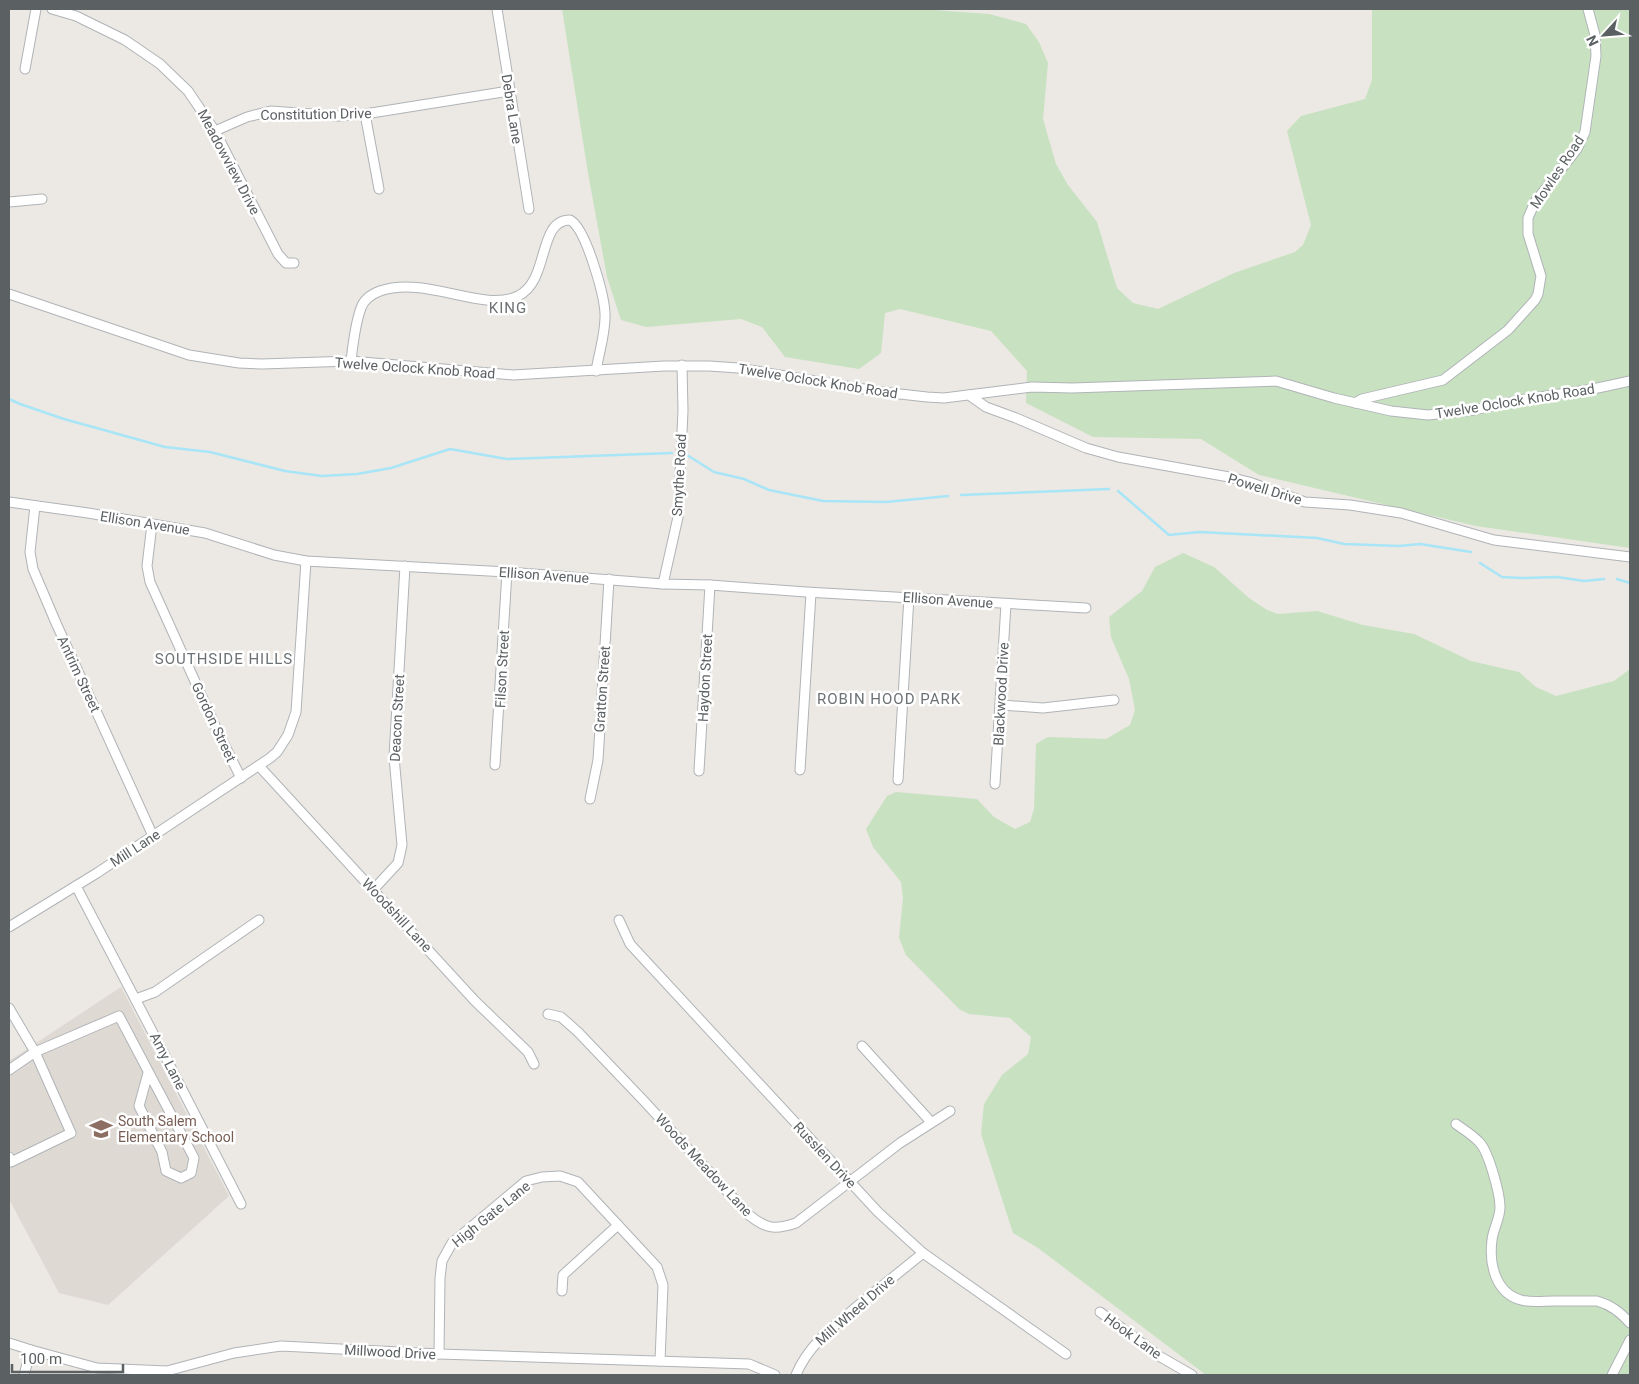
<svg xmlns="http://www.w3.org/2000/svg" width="1639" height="1384" font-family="Roboto,sans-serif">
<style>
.education{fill:#dfd9d4}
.green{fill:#c8e2c1}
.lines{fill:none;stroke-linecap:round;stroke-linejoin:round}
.stream{stroke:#a8e5f7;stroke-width:2.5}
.minor-casing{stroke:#b0b4b7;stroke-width:11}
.minor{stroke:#fff;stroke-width:9}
.labels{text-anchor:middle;stroke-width:5;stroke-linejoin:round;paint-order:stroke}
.street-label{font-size:14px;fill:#5b6062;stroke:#fff}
.education-label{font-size:14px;fill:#785e54;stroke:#fff;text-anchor:start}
.neighbourhood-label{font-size:15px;letter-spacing:1px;fill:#6c7274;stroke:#fff}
</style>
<rect width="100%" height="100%" fill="#ece8e3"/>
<path class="education" d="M 121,987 L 229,1196 L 108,1305 L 59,1293 L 9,1199 L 9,1061 Z"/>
<g class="green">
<path d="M 562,9 L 921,9 L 989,14 L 1026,24 L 1039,42 L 1048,63 L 1043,119 L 1056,164 L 1068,185 L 1097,222 L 1117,288 L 1133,303 L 1158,309 L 1234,273 L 1295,252 L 1303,245 L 1311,225 L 1287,131 L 1301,116 L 1365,99 L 1372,80 L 1372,9 L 1630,9 L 1630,548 L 1476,526 L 1259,475 L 1201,439 L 1093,437 L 1026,403 L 1027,371 L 991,331 L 900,309 L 885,313 L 881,353 L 859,369 L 785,357 L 762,327 L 741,319 L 646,327 L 621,320 L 607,277 L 588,173 Z"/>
<path d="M 1183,553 L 1214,567 L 1249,598 L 1267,610 L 1278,614 L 1317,611 L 1363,625 L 1414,634 L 1471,661 L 1519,672 L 1536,687 L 1556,696 L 1614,681 L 1630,669 L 1630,1375 L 1206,1375 L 1038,1248 L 1013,1233 L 981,1134 L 984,1104 L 1002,1075 L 1028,1054 L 1031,1037 L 1010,1018 L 969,1014 L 959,1009 L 906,955 L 899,938 L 903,898 L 901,882 L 873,847 L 866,829 L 887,796 L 896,792 L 977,799 L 994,817 L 1015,829 L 1030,822 L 1034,809 L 1036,744 L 1048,737 L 1106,739 L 1130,725 L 1135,710 L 1129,679 L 1111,637 L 1109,617 L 1142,591 L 1155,567 Z"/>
</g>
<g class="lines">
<g class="stream">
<path d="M 9,399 L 20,404 L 64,419 L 165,447 L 210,452 L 285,471 L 322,476 L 357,474 L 391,468 L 450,449 L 507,459 L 672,453"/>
<path d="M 687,455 L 714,472 L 744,479 L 769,490 L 823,501 L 886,502 L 948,496"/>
<path d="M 1118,491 L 1169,535 L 1199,532 L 1317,538 L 1344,544 L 1399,546 L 1420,544 L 1471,552"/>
<path d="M 961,495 L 1109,489"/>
<path d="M 1480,563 L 1502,577 L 1522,578 L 1557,577 L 1584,581 L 1604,579"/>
<path d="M 1617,579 L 1630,583"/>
</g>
<defs>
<g id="minor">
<path d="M 52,9 L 76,16 L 125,40 L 160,64 L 188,91 L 215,131 L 278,254 L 286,263 L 294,263"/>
<path d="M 497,9 L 529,209"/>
<path d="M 25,69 L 36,9"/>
<path d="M 365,114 L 379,189"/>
<path d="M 215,131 L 247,117 L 271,111 L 338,116 L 365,114 L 509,91"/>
<path d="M 9,202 L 42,199"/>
<path d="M 9,294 L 189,355 L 239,363 L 262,364 L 351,361 L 513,375 L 664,366 L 709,366 L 738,368 L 882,392 L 927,397 L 944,398 L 1032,387 L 1072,388 L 1276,381 L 1334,398 L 1391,411 L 1428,415 L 1474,410 L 1520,400 L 1593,389 L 1630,381"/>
<path d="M 351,361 C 353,344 355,324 361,308 C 364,299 372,294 380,291 C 426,275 483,313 518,296 C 550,281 537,220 570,220 C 586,228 604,295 605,313 C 606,332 599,352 596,371"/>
<path d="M 969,395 L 986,407 L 1016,418 L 1086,448 L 1118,457 L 1229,477 L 1249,482 L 1305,502 L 1350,505 L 1401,513 L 1494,540 L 1630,557"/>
<path d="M 1355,403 L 1362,399 L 1443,380 L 1508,330 L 1535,300 L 1538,294 L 1541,276 L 1528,234 L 1528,218 L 1535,202 L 1577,149 L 1585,132 L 1596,56 L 1595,35 L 1588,9"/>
<path d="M 9,502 L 88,513 L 205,533 L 274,555 L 306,561 L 507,572 L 663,584 L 710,585 L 806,592 L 1086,608"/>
<path d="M 35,506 L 30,552 L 33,569 L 56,623 L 153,836"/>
<path d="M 152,524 L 147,566 L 150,582 L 217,730 L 241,778"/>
<path d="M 663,584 L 678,517 L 683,411 L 682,365"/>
<path d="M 1001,705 L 1043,708 L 1114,700"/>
<path d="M 495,765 L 507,572"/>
<path d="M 259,766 L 475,1001 L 528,1052 L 534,1064"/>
<path d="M 800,770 L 811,593"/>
<path d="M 699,771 L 710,585"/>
<path d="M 898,780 L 909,597"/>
<path d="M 995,784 L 1006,604"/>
<path d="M 590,799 L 598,760 L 609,579"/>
<path d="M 76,886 L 165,1056 L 241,1204"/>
<path d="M 373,890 L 398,863 L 402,845 L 394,757 L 405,566"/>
<path d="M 619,920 L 630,944 L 878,1212 L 923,1253 L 1066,1354"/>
<path d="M 9,927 L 97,873 L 270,758 L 277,752 L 288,735 L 296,712 L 306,561"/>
<path d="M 136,999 L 155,992 L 259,920"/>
<path d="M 9,1008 L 35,1052 L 71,1133 L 11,1162 L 9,1157"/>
<path d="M 548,1014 L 561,1017 L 578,1032 L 643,1100 L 749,1215 C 766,1229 775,1230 796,1223 L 900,1143 L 950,1111"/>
<path d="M 862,1046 L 931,1122"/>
<path d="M 9,1070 L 35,1052 L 119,1016 L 194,1158 L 191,1173 L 181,1178 L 166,1171 L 162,1152 L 139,1106 L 148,1073"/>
<path d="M 1456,1124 C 1464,1130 1473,1135 1480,1143 C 1489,1153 1500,1194 1500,1207 C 1500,1219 1493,1229 1492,1240 C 1489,1263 1495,1293 1521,1300 C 1532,1303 1543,1301 1555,1301 C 1569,1301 1583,1301 1597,1301 C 1611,1305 1620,1312 1630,1323"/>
<path d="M 562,1291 L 563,1275 L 618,1225"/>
<path d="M 1100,1312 L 1159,1356 L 1192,1375"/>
<path d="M 9,1343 L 31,1350 L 97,1368 L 167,1371 L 234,1353 L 281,1346 L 439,1354 L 749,1364 L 775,1375"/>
<path d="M 439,1354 L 440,1278 L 442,1261 L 452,1243 L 526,1181 L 542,1177 L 560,1176 L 578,1182 L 657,1267 L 663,1285 L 660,1361"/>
<path d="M 24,1375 L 31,1350"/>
<path d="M 796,1375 C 808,1345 835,1325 860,1304 C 881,1287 902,1270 923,1253"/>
<path d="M 1612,1375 L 1630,1340"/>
</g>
</defs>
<use href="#minor" class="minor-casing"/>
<use href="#minor" class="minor"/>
</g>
<defs>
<symbol id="school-bare" viewBox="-9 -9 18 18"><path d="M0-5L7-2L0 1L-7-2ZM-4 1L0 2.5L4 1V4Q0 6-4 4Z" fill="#8d6e63" stroke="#fff" stroke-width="2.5" paint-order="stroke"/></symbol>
</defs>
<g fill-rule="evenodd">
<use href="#school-bare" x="85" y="1113" width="32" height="32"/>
</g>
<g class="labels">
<g class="street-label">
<text transform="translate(512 109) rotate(81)" y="5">Debra Lane</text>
<text transform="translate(316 114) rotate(-1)" y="5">Constitution Drive</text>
<text transform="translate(229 162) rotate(62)" y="5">Meadowview Drive</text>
<text transform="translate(1557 172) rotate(-56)" y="5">Mowles Road</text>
<text transform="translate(415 368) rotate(4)" y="5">Twelve Oclock Knob Road</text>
<text transform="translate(818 381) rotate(9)" y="5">Twelve Oclock Knob Road</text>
<text transform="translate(1515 401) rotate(-9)" y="5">Twelve Oclock Knob Road</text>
<text transform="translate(679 475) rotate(-87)" y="5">Smythe Road</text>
<text transform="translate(1265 489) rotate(17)" y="5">Powell Drive</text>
<text transform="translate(145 523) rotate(9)" y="5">Ellison Avenue</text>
<text transform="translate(544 575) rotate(4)" y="5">Ellison Avenue</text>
<text transform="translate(948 600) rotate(4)" y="5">Ellison Avenue</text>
<text transform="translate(502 669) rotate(-87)" y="5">Filson Street</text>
<text transform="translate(79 674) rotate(65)" y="5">Antrim Street</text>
<text transform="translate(705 678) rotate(-87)" y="5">Haydon Street</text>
<text transform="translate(602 689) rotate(-86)" y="5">Gratton Street</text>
<text transform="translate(1001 694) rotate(-87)" y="5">Blackwood Drive</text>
<text transform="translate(397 718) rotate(-87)" y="5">Deacon Street</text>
<text transform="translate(214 722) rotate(65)" y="5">Gordon Street</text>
<text transform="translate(135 848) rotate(-33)" y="5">Mill Lane</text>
<text transform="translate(397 915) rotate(47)" y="5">Woodshill Lane</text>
<text transform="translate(168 1061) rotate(63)" y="5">Amy Lane</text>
<text transform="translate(825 1155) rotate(47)" y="5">Russlen Drive</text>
<text transform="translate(704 1165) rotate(47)" y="5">Woods Meadow Lane</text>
<text transform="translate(491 1214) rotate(-39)" y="5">High Gate Lane</text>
<text transform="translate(855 1310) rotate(-41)" y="5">Mill Wheel Drive</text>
<text transform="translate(1133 1336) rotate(36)" y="5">Hook Lane</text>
<text transform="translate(390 1352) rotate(3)" y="5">Millwood Drive</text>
</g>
<g class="education-label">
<text x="118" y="1126">South Salem<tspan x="118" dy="16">Elementary School</tspan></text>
</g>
<g class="neighbourhood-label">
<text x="508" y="313">KING</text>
<text x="224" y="664">SOUTHSIDE HILLS</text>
<text x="889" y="704">ROBIN HOOD PARK</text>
</g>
</g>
<rect width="1639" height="1384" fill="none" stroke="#5b6062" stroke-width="20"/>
<g transform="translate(1604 35) rotate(244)" stroke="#ffffff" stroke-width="4" paint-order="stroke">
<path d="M0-4L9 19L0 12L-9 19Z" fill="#5b6062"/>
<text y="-8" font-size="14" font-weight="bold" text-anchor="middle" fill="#5b6062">N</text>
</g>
<path d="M12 1364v8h111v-8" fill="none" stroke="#5b6062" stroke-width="2.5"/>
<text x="20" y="1364" font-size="15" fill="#5b6062" stroke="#ffffff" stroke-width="4" paint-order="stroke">100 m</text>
</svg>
